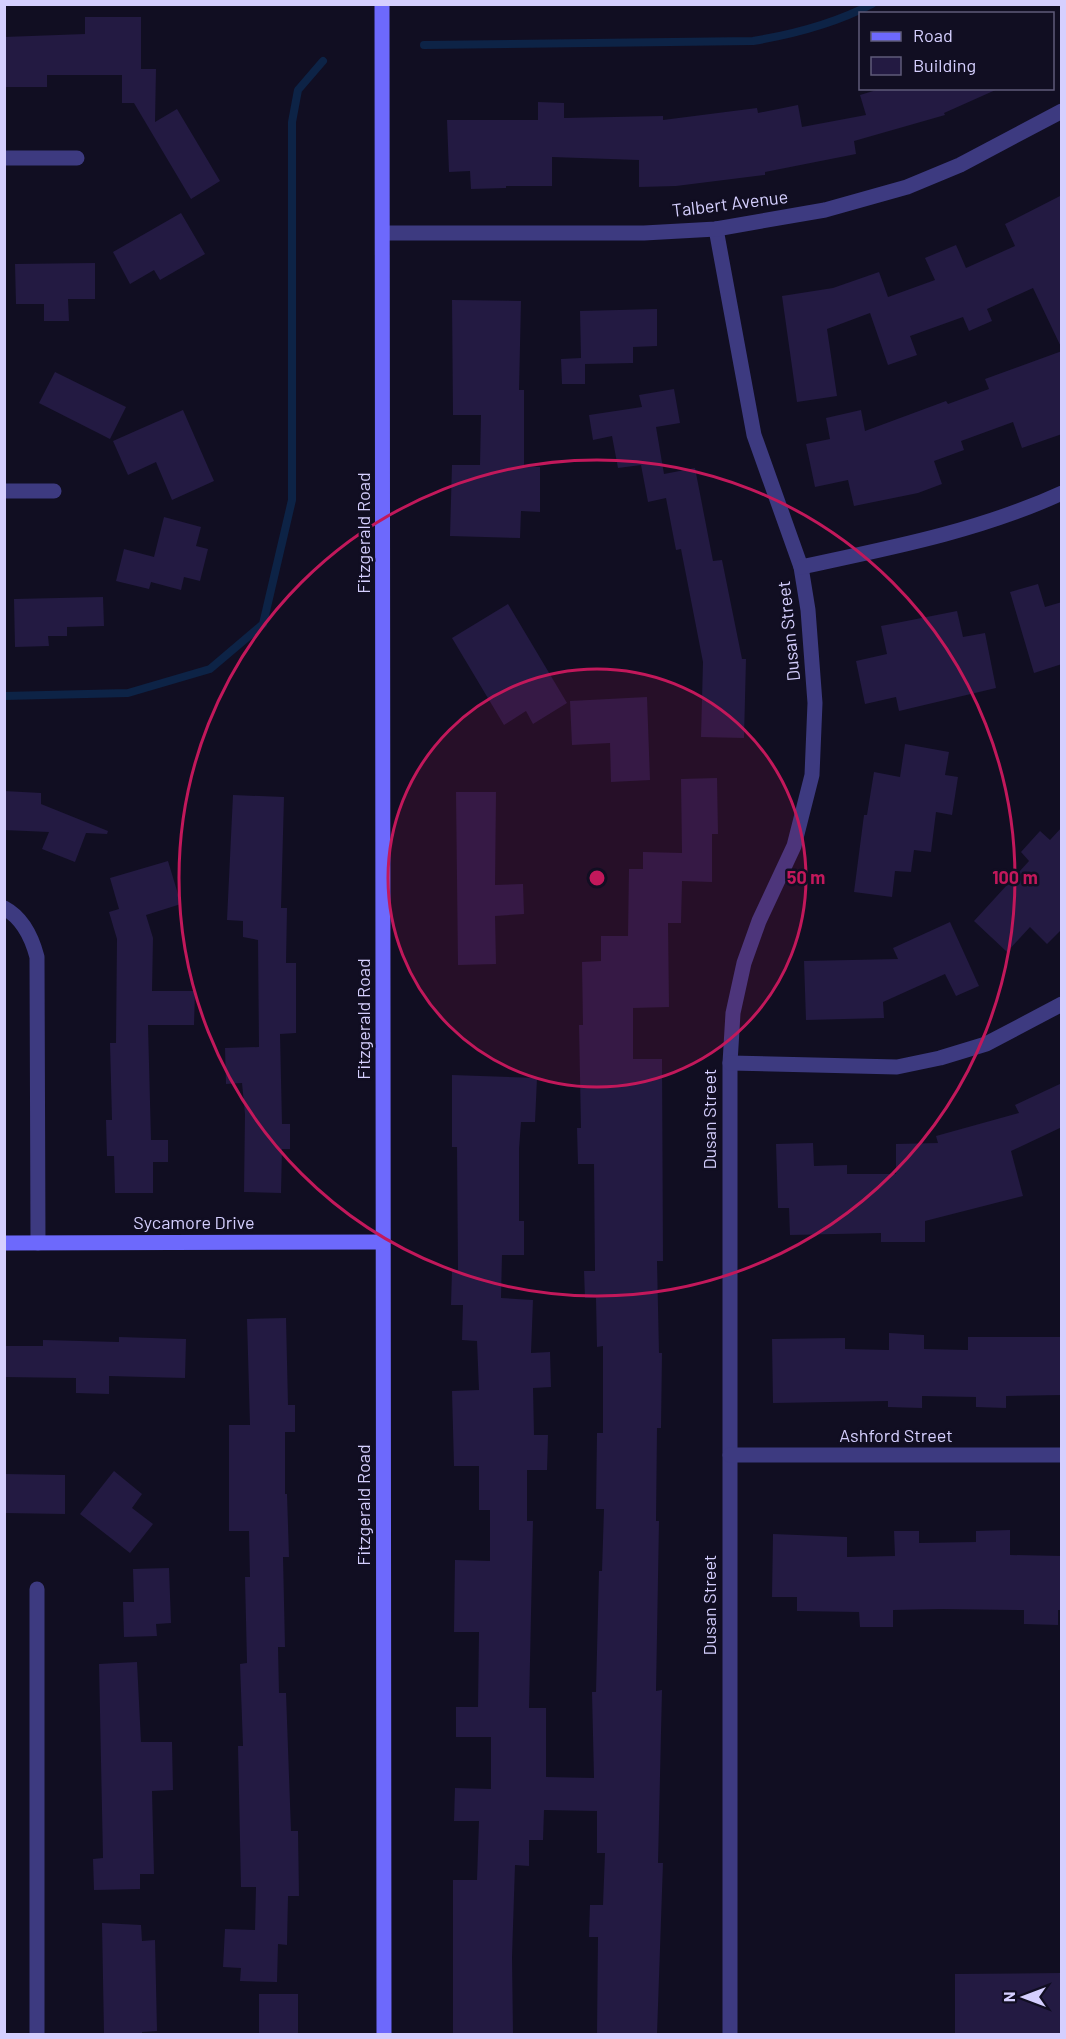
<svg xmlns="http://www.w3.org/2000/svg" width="1066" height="2039" font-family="Barlow,sans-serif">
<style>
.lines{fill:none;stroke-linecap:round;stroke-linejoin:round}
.stream{stroke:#0d2346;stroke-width:8}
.building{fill:#231a42}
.street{stroke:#3d3a80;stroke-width:15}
.secondary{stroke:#6d69fc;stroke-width:15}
.ring{fill:none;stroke:#c2185b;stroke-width:3}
.labels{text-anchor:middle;stroke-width:5;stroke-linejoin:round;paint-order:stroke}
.street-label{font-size:18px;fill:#d5cffe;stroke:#110e22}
.centre{fill:#c2185b;stroke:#110e22;stroke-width:3}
.ring-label{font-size:18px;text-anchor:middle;font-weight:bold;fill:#c2185b;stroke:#110e22;stroke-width:5;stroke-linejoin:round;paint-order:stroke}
</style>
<rect width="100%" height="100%" fill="#110e22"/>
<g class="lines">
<g class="stream">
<path d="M 424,45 L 753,41 C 795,34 834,24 872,4"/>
<path d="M 4,696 L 128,693 L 210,669 L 263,624 L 292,500 L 292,122 L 298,90 L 323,61"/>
</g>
</g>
<g class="building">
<path d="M 85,17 L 141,17 L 141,69 L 156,69 L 155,122 L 177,109 L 220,181 L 191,199 L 134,103 L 122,103 L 122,75 L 47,75 L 47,87 L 4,87 L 4,37 L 85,34 Z"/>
<path d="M 883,88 L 1000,88 L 944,113 L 945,115 L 854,141 L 856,154 L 765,172 L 765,175 L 676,186 L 639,187 L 639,160 L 552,157 L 552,186 L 506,186 L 506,188 L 471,189 L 470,171 L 449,172 L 447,120 L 538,120 L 538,102 L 564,103 L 564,118 L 663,116 L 663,120 L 757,108 L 758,113 L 798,105 L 802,127 L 866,115 L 860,95 Z"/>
<path d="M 1062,195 L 1062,349 L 1033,288 L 987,309 L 992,321 L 969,331 L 963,317 L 910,336 L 917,355 L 888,365 L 870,313 L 827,329 L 837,396 L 797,402 L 782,296 L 833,288 L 879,272 L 888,297 L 935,280 L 925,258 L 956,245 L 966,268 L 1015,246 L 1005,224 Z"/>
<path d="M 181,213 L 205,254 L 160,280 L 154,270 L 130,284 L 113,252 Z"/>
<path d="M 95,263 L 95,299 L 68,299 L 69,321 L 44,321 L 44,304 L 16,304 L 15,264 Z"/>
<path d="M 452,300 L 521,301 L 519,390 L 524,390 L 524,466 L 540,467 L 540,512 L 521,511 L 520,538 L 450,536 L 452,465 L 480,465 L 481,415 L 453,415 Z"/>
<path d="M 657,309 L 657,346 L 633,347 L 633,363 L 585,364 L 585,384 L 562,384 L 561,359 L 581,358 L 580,311 Z"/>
<path d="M 1062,351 L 1062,434 L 1022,448 L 1013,422 L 961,441 L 964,450 L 934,461 L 942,484 L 918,493 L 854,506 L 848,480 L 815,487 L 806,444 L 830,439 L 826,418 L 861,410 L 865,431 L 946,401 L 948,404 L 989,389 L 985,379 Z"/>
<path d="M 55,372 L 126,407 L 110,439 L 39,403 Z"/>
<path d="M 674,389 L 680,423 L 656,427 L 664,474 L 695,468 L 713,561 L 722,560 L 742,659 L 746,659 L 744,738 L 701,737 L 703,662 L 681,549 L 676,550 L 666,498 L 648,502 L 641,465 L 618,468 L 612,436 L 593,440 L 589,415 L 642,407 L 639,395 Z"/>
<path d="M 183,410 L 214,481 L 172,500 L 156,462 L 128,475 L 113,441 Z"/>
<path d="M 164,517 L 201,527 L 196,546 L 208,549 L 200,581 L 184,577 L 181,590 L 151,582 L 149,589 L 116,581 L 124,549 L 154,557 Z"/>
<path d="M 1038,584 L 1045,607 L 1062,602 L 1062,664 L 1034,673 L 1010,592 Z"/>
<path d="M 103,597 L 104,626 L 67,627 L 67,636 L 48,636 L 49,646 L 15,647 L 14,599 Z"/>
<path d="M 508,604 L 567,703 L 533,724 L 526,711 L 504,725 L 452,638 Z"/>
<path d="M 957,611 L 963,637 L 985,633 L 996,688 L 899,711 L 896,697 L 865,704 L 856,661 L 887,654 L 881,626 Z"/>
<path d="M 647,697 L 650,780 L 611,782 L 610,743 L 572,745 L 570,701 Z"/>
<path d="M 905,744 L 949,752 L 945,775 L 958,777 L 952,815 L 936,812 L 931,852 L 914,850 L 911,872 L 895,871 L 892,897 L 854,892 L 864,815 L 867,815 L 874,772 L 900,777 Z"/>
<path d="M 717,778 L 718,834 L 712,834 L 712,882 L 682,881 L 681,923 L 668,923 L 669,1007 L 633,1008 L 633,1059 L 662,1059 L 663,1261 L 657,1261 L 659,1353 L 662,1353 L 661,1428 L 657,1428 L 656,1521 L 659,1521 L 656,1691 L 662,1690 L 658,1863 L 663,1863 L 657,2034 L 597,2034 L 598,1937 L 589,1937 L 590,1905 L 603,1905 L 605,1853 L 597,1853 L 597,1811 L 544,1810 L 543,1840 L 529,1840 L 529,1866 L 515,1865 L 512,1957 L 513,2034 L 453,2034 L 453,1880 L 477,1880 L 479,1821 L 454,1821 L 455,1788 L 491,1789 L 491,1737 L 456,1737 L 456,1707 L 478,1707 L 479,1632 L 454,1632 L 455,1560 L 490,1561 L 490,1510 L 479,1510 L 479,1466 L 454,1466 L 452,1391 L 479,1390 L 477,1341 L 462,1340 L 463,1305 L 451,1305 L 452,1270 L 458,1270 L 457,1147 L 452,1147 L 452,1075 L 537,1078 L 535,1122 L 521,1122 L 519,1149 L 519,1221 L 524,1221 L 524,1255 L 502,1255 L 501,1298 L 533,1300 L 531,1353 L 550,1352 L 551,1387 L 533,1388 L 534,1435 L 548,1435 L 547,1470 L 527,1470 L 527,1521 L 533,1521 L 529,1708 L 546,1708 L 546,1777 L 594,1778 L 592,1692 L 596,1692 L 599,1571 L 602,1571 L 604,1509 L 596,1509 L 597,1433 L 603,1433 L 603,1346 L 597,1347 L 596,1298 L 585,1298 L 584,1271 L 595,1271 L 594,1164 L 578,1164 L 577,1128 L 581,1128 L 579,1025 L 583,1025 L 582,962 L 601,961 L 601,936 L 628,936 L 629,869 L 643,869 L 643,852 L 682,853 L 681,779 Z"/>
<path d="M 4,791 L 41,793 L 41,804 L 108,831 L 107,834 L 86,833 L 75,862 L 42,849 L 49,832 L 4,830 Z"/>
<path d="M 456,792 L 496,792 L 495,885 L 523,884 L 524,914 L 495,916 L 496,964 L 458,965 Z"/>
<path d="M 233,795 L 284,797 L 281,908 L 287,908 L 286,963 L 296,963 L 296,1033 L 280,1034 L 282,1124 L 290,1124 L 290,1149 L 282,1149 L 281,1193 L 244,1192 L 245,1114 L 242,1083 L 226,1084 L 225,1048 L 259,1047 L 258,940 L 243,937 L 243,921 L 227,920 Z"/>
<path d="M 1062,827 L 1062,929 L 1047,944 L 1030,927 L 1007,952 L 974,921 L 1029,861 L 1021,852 L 1040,831 L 1050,840 Z"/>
<path d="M 168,861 L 181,904 L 146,915 L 153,938 L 152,991 L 195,991 L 194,1025 L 148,1025 L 151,1140 L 168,1140 L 168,1162 L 153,1162 L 153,1193 L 115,1193 L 114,1156 L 107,1156 L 106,1120 L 112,1120 L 110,1043 L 116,1043 L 117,939 L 109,912 L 119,909 L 110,878 Z"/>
<path d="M 950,922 L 979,986 L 956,996 L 945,974 L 883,1002 L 884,1018 L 806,1020 L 804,961 L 898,959 L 893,948 Z"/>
<path d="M 1062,1083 L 1062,1127 L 1011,1151 L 1023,1196 L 925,1221 L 925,1242 L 881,1242 L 881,1233 L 790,1235 L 789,1208 L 778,1208 L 776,1144 L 813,1143 L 814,1166 L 847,1165 L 847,1174 L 896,1174 L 896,1144 L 938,1143 L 936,1136 L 1019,1113 L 1015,1105 Z"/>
<path d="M 286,1318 L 288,1405 L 295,1405 L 295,1432 L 285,1432 L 285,1494 L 287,1494 L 289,1557 L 283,1557 L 285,1647 L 278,1647 L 279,1693 L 286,1693 L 291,1831 L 298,1831 L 299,1896 L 288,1896 L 287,1945 L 278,1944 L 277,1982 L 240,1981 L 241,1968 L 223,1967 L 225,1929 L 255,1930 L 256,1887 L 241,1887 L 238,1746 L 243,1746 L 240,1664 L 247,1663 L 245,1577 L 250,1577 L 249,1531 L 229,1531 L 229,1425 L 250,1425 L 247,1319 Z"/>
<path d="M 889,1333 L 924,1335 L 924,1349 L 968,1350 L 968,1337 L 1062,1337 L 1062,1395 L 1006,1396 L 1006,1408 L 976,1407 L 976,1397 L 922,1396 L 922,1408 L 888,1407 L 888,1401 L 773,1403 L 772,1339 L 845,1338 L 845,1349 L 889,1350 Z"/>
<path d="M 119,1337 L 186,1339 L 185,1378 L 109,1376 L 109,1394 L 76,1393 L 76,1378 L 4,1377 L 4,1346 L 43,1346 L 43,1340 L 119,1342 Z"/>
<path d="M 114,1471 L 142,1494 L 132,1508 L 153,1524 L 130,1553 L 80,1514 Z"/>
<path d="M 4,1474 L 65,1475 L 65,1514 L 4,1513 Z"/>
<path d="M 1010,1530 L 1010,1555 L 1062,1556 L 1062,1610 L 1058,1610 L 1058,1625 L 1024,1624 L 1024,1610 L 942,1609 L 893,1610 L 893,1627 L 860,1627 L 859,1612 L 797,1611 L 797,1597 L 772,1597 L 773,1534 L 847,1537 L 847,1557 L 895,1556 L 894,1531 L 919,1531 L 919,1543 L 976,1542 L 976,1531 Z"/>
<path d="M 169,1568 L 171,1623 L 156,1624 L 157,1636 L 124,1637 L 123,1602 L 134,1602 L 133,1569 Z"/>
<path d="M 137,1662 L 141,1742 L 172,1742 L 173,1790 L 152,1791 L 154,1874 L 140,1874 L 140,1889 L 94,1890 L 93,1859 L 103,1858 L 99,1664 Z"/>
<path d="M 102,1923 L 141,1925 L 142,1941 L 155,1940 L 157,2031 L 142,2032 L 142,2034 L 104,2034 Z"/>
<path d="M 1062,1973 L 1062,2034 L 955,2034 L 955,1974 Z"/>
<rect x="259" y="1994" width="39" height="40"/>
</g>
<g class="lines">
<g class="street">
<path d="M 4,158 L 77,158"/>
<path d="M 716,229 L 754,435 L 801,567 L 808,610 L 815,703 L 812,775 L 794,846 L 759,921 L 744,963 L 733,1013 L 730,1063 L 730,2034"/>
<path d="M 383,233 L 644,233 L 716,229 L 825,210 L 907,187 L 960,165 L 1062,111"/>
<path d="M 4,491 L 54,491"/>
<path d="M 801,567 C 890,548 979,531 1062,493"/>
<path d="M 4,908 C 23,918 32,938 37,957 L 38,1243"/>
<path d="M 730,1063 L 897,1067 L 940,1058 L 986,1044 L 1062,1004"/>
<path d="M 730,1455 L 1062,1455"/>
<path d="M 37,1589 L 37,2034"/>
</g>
<g class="secondary">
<path d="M 382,4 L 384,2034"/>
<path d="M 4,1243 L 383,1242"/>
</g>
</g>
<circle cx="597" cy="878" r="209" fill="#c2185b" fill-opacity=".12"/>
<g class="ring">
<circle cx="597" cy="878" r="209"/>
<circle cx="597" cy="878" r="418"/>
</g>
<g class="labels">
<g class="street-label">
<text transform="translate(730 204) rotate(-7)" y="6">Talbert Avenue</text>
<text transform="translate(364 533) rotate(-90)" y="6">Fitzgerald Road</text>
<text transform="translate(789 631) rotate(-96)" y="6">Dusan Street</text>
<text transform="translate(364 1019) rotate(-90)" y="6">Fitzgerald Road</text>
<text transform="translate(710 1119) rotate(-90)" y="6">Dusan Street</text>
<text x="194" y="1229">Sycamore Drive</text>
<text x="896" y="1442">Ashford Street</text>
<text transform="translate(364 1505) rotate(-90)" y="6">Fitzgerald Road</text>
<text transform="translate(710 1605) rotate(-90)" y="6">Dusan Street</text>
</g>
</g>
<circle cx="597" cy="878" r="9" class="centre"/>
<g class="ring-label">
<text x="806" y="884">50 m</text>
<text x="1015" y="884">100 m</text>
</g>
<rect width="1066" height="2039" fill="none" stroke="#d5cffe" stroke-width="12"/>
<rect x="859" y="12" width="195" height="78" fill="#110e22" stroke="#5f5b7a" stroke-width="1.5"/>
<rect x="871" y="32" width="30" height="9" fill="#6d69fc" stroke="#5f5b7a" stroke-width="1.5"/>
<text x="913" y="42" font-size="18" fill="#d5cffe">Road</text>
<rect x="871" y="57" width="30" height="18" fill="#231a42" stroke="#5f5b7a" stroke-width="1.5"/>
<text x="913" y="72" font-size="18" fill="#d5cffe">Building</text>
<g transform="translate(1024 1997) rotate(270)" stroke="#110e22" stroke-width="4.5" paint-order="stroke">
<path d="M0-4.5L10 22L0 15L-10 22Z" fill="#d5cffe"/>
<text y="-9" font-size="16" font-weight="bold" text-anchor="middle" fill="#d5cffe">N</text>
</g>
</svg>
